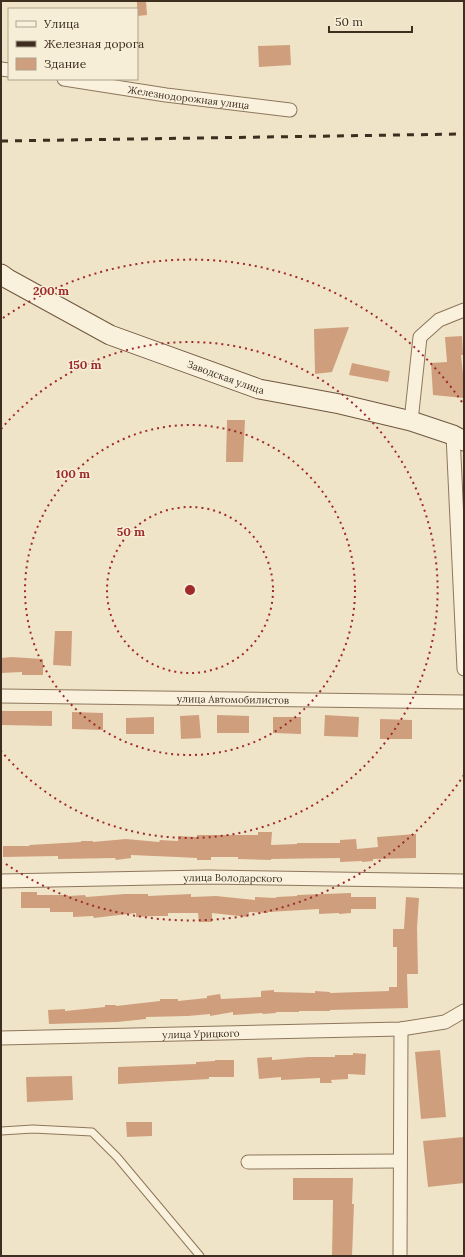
<svg xmlns="http://www.w3.org/2000/svg" width="465" height="1257" font-family="Lora,serif">
<style>
.building{fill:#cf9f7d}
.lines{fill:none;stroke-linecap:round;stroke-linejoin:round}
.lane-casing{stroke:#8d765c;stroke-width:9}
.street-casing{stroke:#8d765c;stroke-width:15}
.secondary-casing{stroke:#6f573f;stroke-width:21}
.lane{stroke:#faf1dc;stroke-width:7}
.street{stroke:#faf1dc;stroke-width:13}
.secondary{stroke:#faf1dc;stroke-width:19}
.rail{stroke:#3d2e20;stroke-width:3;stroke-dasharray:7 7;stroke-linecap:butt}
.ring{fill:none;stroke:#9e2a2b;stroke-width:2;stroke-dasharray:2 4}
.labels{text-anchor:middle;stroke-width:3;stroke-linejoin:round;paint-order:stroke}
.street-label{font-size:10px;fill:#3d2e20;stroke:#f7eed8}
.centre{fill:#9e2a2b;stroke:#f7eed8;stroke-width:2}
.ring-label{font-size:12px;text-anchor:middle;font-weight:bold;fill:#9e2a2b;stroke:#f7eed8;stroke-width:3;stroke-linejoin:round;paint-order:stroke}
</style>
<rect width="100%" height="100%" fill="#f0e4c8"/>
<g class="building">
<path d="M 137,1 L 146,1 L 147,15 L 137,16 Z"/>
<path d="M 290,45 L 291,65 L 259,67 L 258,46 Z"/>
<path d="M 349,327 L 332,372 L 315,374 L 314,329 Z"/>
<path d="M 462,336 L 463,355 L 461,355 L 464,383 L 464,398 L 433,395 L 431,363 L 447,362 L 445,337 Z"/>
<path d="M 352,363 L 390,371 L 388,382 L 349,375 Z"/>
<path d="M 227,420 L 245,420 L 243,462 L 226,462 Z"/>
<path d="M 55,631 L 72,631 L 71,666 L 53,665 Z"/>
<path d="M 11,657 L 43,659 L 43,675 L 22,675 L 22,672 L 1,673 L 1,658 Z"/>
<path d="M 1,711 L 52,711 L 52,726 L 1,725 Z"/>
<path d="M 72,712 L 103,713 L 103,730 L 72,729 Z"/>
<path d="M 199,715 L 201,738 L 181,739 L 180,716 Z"/>
<path d="M 217,715 L 249,716 L 249,733 L 217,733 Z"/>
<path d="M 325,715 L 359,717 L 358,737 L 324,736 Z"/>
<path d="M 154,717 L 154,734 L 126,734 L 126,718 Z"/>
<path d="M 273,717 L 301,717 L 301,734 L 273,733 Z"/>
<path d="M 380,719 L 412,720 L 412,739 L 380,739 Z"/>
<path d="M 258,832 L 272,832 L 271,845 L 297,844 L 297,843 L 340,843 L 340,840 L 356,839 L 357,849 L 378,847 L 377,837 L 416,834 L 416,858 L 373,859 L 373,861 L 362,862 L 362,861 L 340,862 L 340,858 L 271,859 L 271,860 L 238,859 L 238,857 L 211,857 L 211,860 L 197,860 L 197,858 L 177,857 L 131,855 L 131,858 L 116,860 L 115,858 L 58,859 L 58,856 L 3,857 L 3,846 L 30,846 L 29,845 L 81,842 L 81,841 L 93,841 L 93,842 L 126,839 L 159,842 L 160,840 L 178,841 L 178,836 L 197,837 L 197,835 L 258,835 Z"/>
<path d="M 21,892 L 37,892 L 37,895 L 68,895 L 68,896 L 85,895 L 86,897 L 125,894 L 148,894 L 148,896 L 191,894 L 191,897 L 216,896 L 255,900 L 255,897 L 276,898 L 276,897 L 297,896 L 297,895 L 351,893 L 351,897 L 376,897 L 376,909 L 351,909 L 351,913 L 339,914 L 339,913 L 319,914 L 319,909 L 268,912 L 268,913 L 249,912 L 248,917 L 212,913 L 212,922 L 199,922 L 198,913 L 168,913 L 168,916 L 156,916 L 136,917 L 136,913 L 94,918 L 93,916 L 73,917 L 73,912 L 50,912 L 50,908 L 21,908 Z"/>
<path d="M 406,897 L 419,898 L 417,928 L 418,974 L 407,974 L 408,1008 L 330,1010 L 330,1011 L 299,1011 L 299,1012 L 276,1012 L 276,1013 L 263,1014 L 262,1013 L 233,1015 L 233,1012 L 210,1016 L 210,1014 L 188,1016 L 146,1017 L 146,1019 L 117,1022 L 49,1024 L 48,1010 L 65,1009 L 65,1011 L 105,1007 L 105,1005 L 116,1005 L 116,1006 L 160,1001 L 160,999 L 178,999 L 178,1001 L 207,998 L 207,996 L 220,994 L 221,999 L 261,997 L 261,991 L 274,990 L 274,992 L 315,993 L 315,991 L 330,992 L 330,993 L 389,991 L 389,987 L 397,987 L 397,947 L 393,947 L 393,929 L 404,929 Z"/>
<path d="M 440,1050 L 446,1117 L 421,1119 L 415,1052 Z"/>
<path d="M 353,1053 L 366,1054 L 365,1075 L 348,1074 L 348,1079 L 331,1080 L 332,1083 L 320,1083 L 320,1078 L 281,1080 L 281,1077 L 259,1079 L 257,1058 L 272,1057 L 272,1060 L 308,1057 L 335,1057 L 335,1055 L 353,1055 Z"/>
<path d="M 215,1060 L 234,1060 L 234,1077 L 209,1077 L 209,1079 L 118,1084 L 118,1067 L 196,1064 L 196,1062 L 215,1061 Z"/>
<path d="M 72,1076 L 73,1100 L 27,1102 L 26,1077 Z"/>
<path d="M 126,1122 L 152,1122 L 152,1136 L 127,1137 Z"/>
<path d="M 464,1137 L 464,1183 L 428,1187 L 423,1141 Z"/>
<path d="M 293,1178 L 353,1178 L 352,1204 L 354,1204 L 352,1256 L 332,1256 L 333,1200 L 293,1200 Z"/>
</g>
<g class="lines">
<defs>
<path id="lane" d="M 1,1131 L 33,1129 L 92,1132 L 117,1157 L 200,1256"/>
<g id="street">
<path d="M 1,69 L 9,70"/>
<path id="s1" d="M 64,79 L 166,95 L 290,110"/>
<path d="M 411,421 L 420,337 L 439,320 L 464,310"/>
<path d="M 453,435 L 464,669"/>
<path id="s2" d="M 1,696 L 464,702"/>
<path id="s3" d="M 1,881 L 207,877 L 464,881"/>
<path id="s4" d="M 1,1038 L 401,1029 L 445,1022 L 464,1011"/>
<path d="M 248,1162 L 400,1161"/>
<path d="M 400,1256 L 401,1029"/>
</g>
<g id="secondary">
<path id="s5" d="M 1,274 L 8,279 L 110,335 L 259,389 L 340,404 L 411,421 L 453,435 L 464,441"/>
</g>
</defs>
<use href="#lane" class="lane-casing"/>
<use href="#street" class="street-casing"/>
<use href="#secondary" class="secondary-casing"/>
<use href="#lane" class="lane"/>
<use href="#street" class="street"/>
<use href="#secondary" class="secondary"/>
<path class="rail" d="M 1,141 L 464,134"/>
</g>
<g class="ring">
<circle cx="190" cy="590" r="83"/>
<circle cx="190" cy="590" r="165"/>
<path d="M1 429A248 248 0 1 1 1 751"/>
<path d="M464 775A330 330 0 0 1 3 862M3 318A330 330 0 0 1 464 405"/>
</g>
<g class="labels">
<g class="street-label">
<text dy="4" stroke="none"><textPath href="#s1" startOffset="126">Железнодорожная улица</textPath></text>
<text dy="4" stroke="none"><textPath href="#s5" startOffset="248">Заводская улица</textPath></text>
<text dy="4" stroke="none"><textPath href="#s2" startOffset="232">улица Автомобилистов</textPath></text>
<text dy="4" stroke="none"><textPath href="#s3" startOffset="232">улица Володарского</textPath></text>
<text dy="4" stroke="none"><textPath href="#s4" startOffset="200">улица Урицкого</textPath></text>
</g>
</g>
<circle cx="190" cy="590" r="6" class="centre"/>
<g class="ring-label">
<text x="51" y="295">200 m</text>
<text x="85" y="369">150 m</text>
<text x="73" y="478">100 m</text>
<text x="131" y="536">50 m</text>
</g>
<rect width="465" height="1257" fill="none" stroke="#3d2e20" stroke-width="4"/>
<rect x="8" y="8" width="130" height="72" fill="#f7eed8" stroke="#ada18e"/>
<rect x="16" y="21" width="20" height="6" fill="#faf1dc" stroke="#ada18e"/>
<text x="44" y="28" font-size="12" fill="#3d2e20">Улица</text>
<rect x="16" y="41" width="20" height="6" fill="#3d2e20" stroke="#ada18e"/>
<text x="44" y="48" font-size="12" fill="#3d2e20">Железная дорога</text>
<rect x="16" y="58" width="20" height="12" fill="#cf9f7d" stroke="#ada18e"/>
<text x="44" y="68" font-size="12" fill="#3d2e20">Здание</text>
<path d="M329 26v6h83v-6" fill="none" stroke="#3d2e20" stroke-width="2"/>
<text x="335" y="26" font-size="12" fill="#3d2e20" stroke="#f7eed8" stroke-width="3" paint-order="stroke">50 m</text>
</svg>
